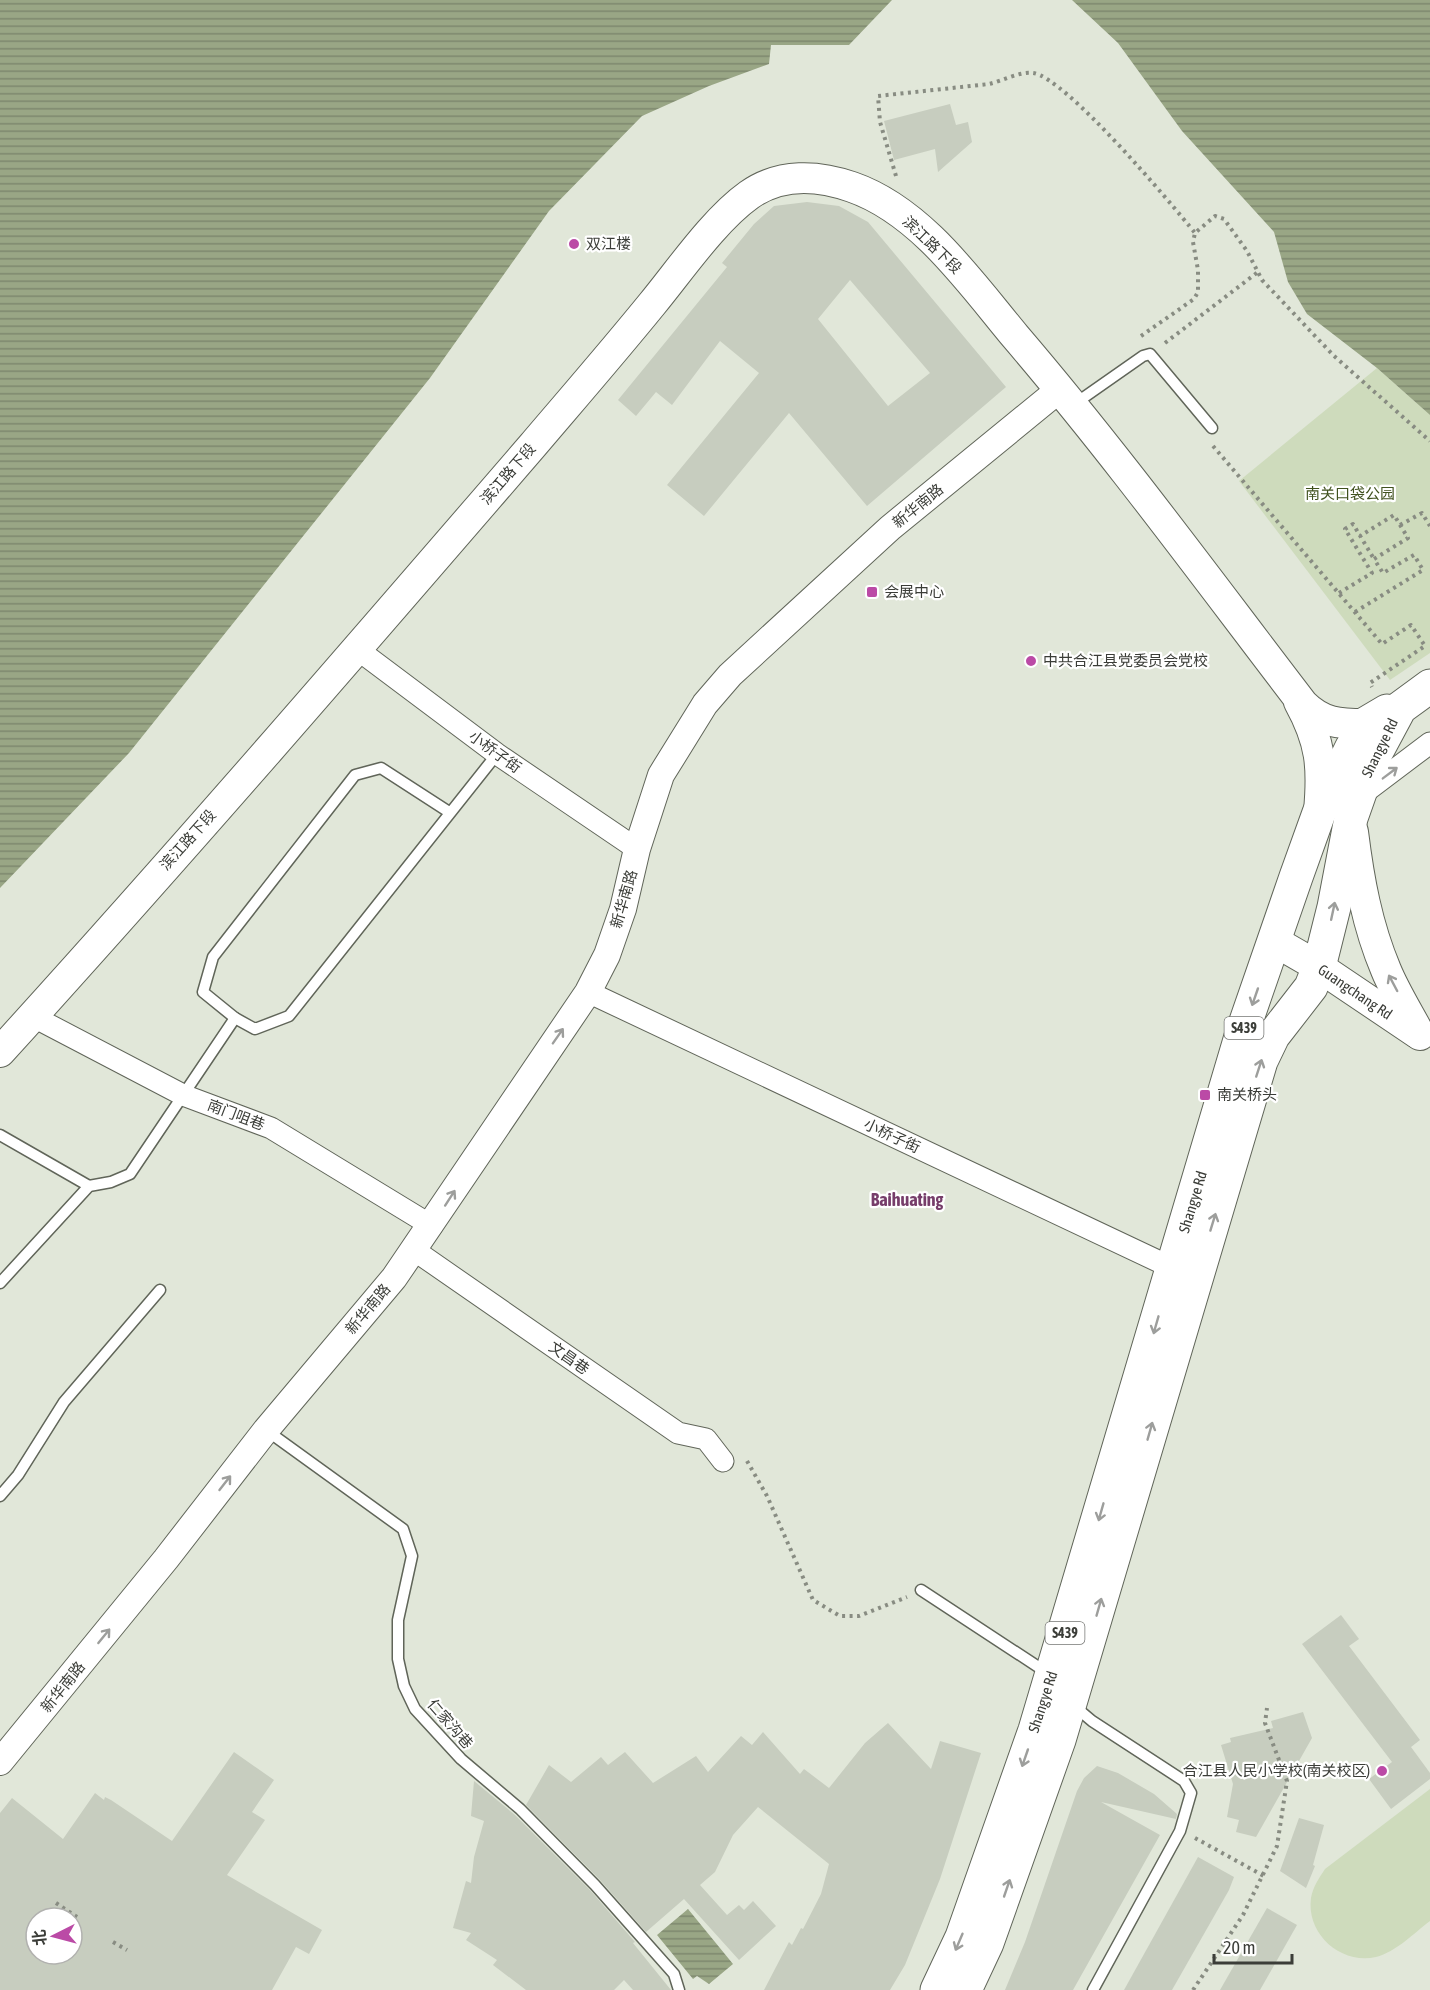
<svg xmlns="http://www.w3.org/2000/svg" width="1430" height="1990" font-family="'Asap Condensed','Noto Sans SC',sans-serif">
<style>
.park{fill:#cedbbc}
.water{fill:url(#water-rules)}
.building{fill:#c7cdbf;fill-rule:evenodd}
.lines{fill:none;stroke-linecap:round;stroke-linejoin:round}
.service-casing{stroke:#606559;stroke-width:13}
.minor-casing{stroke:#606559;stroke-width:23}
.tertiary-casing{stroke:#606559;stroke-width:28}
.secondary-casing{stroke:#606559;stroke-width:32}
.primary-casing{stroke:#606559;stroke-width:35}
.path{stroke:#888c82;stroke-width:4;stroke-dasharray:3 4.5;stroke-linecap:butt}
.service{stroke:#fff;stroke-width:10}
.minor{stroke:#fff;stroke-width:21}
.tertiary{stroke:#fff;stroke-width:26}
.secondary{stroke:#fff;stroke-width:30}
.primary{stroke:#fff;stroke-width:33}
.oneway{stroke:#9d9e9c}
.poi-dot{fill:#bb4aa6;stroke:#fff;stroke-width:2}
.labels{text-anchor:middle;stroke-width:4.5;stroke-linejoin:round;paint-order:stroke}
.shield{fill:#fff;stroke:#767774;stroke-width:1.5}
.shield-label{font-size:14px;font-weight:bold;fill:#3b3d38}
.poi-label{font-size:15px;fill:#3b3d38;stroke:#fff;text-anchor:start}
.street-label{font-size:15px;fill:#3b3d38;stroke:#fff}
.park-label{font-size:15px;fill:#41521f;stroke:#fff}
.quarter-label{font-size:18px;font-weight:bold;fill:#763d6a;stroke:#fff}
</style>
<defs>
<pattern id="water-rules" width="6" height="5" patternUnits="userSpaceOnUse" patternTransform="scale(1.5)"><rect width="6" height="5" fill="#99a685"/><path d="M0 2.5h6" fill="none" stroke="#7e886e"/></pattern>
</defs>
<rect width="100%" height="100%" fill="#e1e7d9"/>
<g class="park">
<path d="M 1377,368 L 1430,415 L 1430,653 L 1390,680 L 1239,481 Z"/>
<path d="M 1430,1789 L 1430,1921 C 1414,1933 1396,1952 1376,1957 C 1341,1965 1306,1934 1311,1898 C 1313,1887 1319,1878 1325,1869 Z"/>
</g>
<g class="water">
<path d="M 0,0 L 892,0 L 849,45 L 771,45 L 769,64 L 709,86 L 642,116 L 549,211 L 430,378 L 129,753 L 0,888 Z"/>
<path d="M 1072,0 L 1430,0 L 1430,415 L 1377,368 L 1307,314 L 1288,282 L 1274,232 L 1182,131 L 1118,43 Z"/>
<path d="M 688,1909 L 733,1964 L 709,1984 L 697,1976 L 693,1979 L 657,1935 Z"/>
</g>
<g class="building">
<path d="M 950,104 L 956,125 L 968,122 L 972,142 L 938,172 L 935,149 L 894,160 L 884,121 Z"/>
<path d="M 807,202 L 839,206 L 868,222 L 1006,387 L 867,506 L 789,413 L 704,516 L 667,485 L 759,373 L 720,341 L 672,405 L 656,392 L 636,416 L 618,400 L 727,267 L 722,263 L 754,224 L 774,206 ZM 850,280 L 930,373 L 888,406 L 818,319 Z"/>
<path d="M 1341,1615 L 1359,1639 L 1349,1646 L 1420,1740 L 1411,1747 L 1430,1773 L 1430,1779 L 1391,1809 L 1369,1779 L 1392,1762 L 1302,1644 Z"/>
<path d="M 1303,1712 L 1312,1738 L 1256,1837 L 1236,1832 L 1239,1820 L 1227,1817 L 1233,1784 L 1221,1745 L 1231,1742 L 1230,1738 L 1273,1728 L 1271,1721 Z"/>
<path d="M 888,1723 L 931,1769 L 940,1741 L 981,1753 L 940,1879 L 905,1965 L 890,1990 L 764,1990 L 789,1942 L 792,1945 L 801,1928 L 803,1929 L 821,1894 L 829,1864 L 758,1807 L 733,1835 L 715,1872 L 700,1885 L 727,1915 L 739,1905 L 744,1910 L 753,1901 L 776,1926 L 739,1960 L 684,1899 L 646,1932 L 600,1880 L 526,1805 L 549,1765 L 571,1782 L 601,1757 L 608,1765 L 625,1752 L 653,1783 L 696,1756 L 708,1772 L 741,1736 L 752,1745 L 763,1732 L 800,1774 L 804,1769 L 829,1788 L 865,1743 Z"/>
<path d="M 234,1752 L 274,1780 L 252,1812 L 265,1820 L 227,1875 L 322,1930 L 309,1954 L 296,1947 L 272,1990 L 0,1990 L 0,1813 L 12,1798 L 63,1839 L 95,1793 L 104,1800 L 105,1797 L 111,1800 L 172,1841 ZM 36,1918 L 72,1918 L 72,1954 L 36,1954 Z"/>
<path d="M 1097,1766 L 1118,1773 L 1154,1794 L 1177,1814 L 1176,1819 L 1101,1802 L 1160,1835 L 1073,1990 L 1005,1990 L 1025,1942 L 1077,1791 L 1084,1778 Z"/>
<path d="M 474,1781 L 515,1815 L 590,1890 L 635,1942 L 633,1943 L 671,1990 L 633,1990 L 624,1980 L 614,1990 L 526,1990 L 493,1965 L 497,1960 L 466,1940 L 471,1933 L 453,1928 L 466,1881 L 471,1883 L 474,1857 L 484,1821 L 471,1816 Z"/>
<path d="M 1299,1818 L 1324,1825 L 1313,1865 L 1315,1866 L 1306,1888 L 1280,1871 Z"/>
<path d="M 1198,1857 L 1234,1877 L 1229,1890 L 1172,1990 L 1124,1990 Z"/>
<path d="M 1267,1908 L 1297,1925 L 1260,1990 L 1220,1990 Z"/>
</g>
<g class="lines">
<defs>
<g id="service">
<path d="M 1073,405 L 1143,356 L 1150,354 L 1212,428"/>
<path d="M 449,812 L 381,768 L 355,775 L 213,957 L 203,992 L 235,1018 L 255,1029 L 289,1016 L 497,754"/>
<path d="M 0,1135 L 89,1186"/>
<path d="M 0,1283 L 89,1186 L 111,1182 L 130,1174 L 235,1018"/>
<path d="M 266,1430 L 403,1529 L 412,1556 L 398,1620 L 398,1659 L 404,1686 L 415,1709 L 461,1759 L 520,1809 L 595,1885 L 674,1974 L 679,1990"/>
<path d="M 0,1496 L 18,1475 L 64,1402 L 160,1290"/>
<path d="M 921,1590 L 1049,1674"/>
<path d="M 1073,1705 L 1092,1721 L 1184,1781 L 1191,1793 L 1180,1831 L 1093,1990"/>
</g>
<g id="minor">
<path d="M 357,649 L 497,754 L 637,849"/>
<path d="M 1361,795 L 1430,743"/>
<path d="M 588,992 L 1181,1272"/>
<path d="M 32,1016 L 183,1095 L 271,1128 L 432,1226"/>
<path d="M 414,1250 L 678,1433 L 706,1439 L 723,1461"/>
</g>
<path id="tertiary" d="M 0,1762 L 166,1559 L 266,1430 L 394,1278 L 588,992 L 607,955 L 623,909 L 637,849 L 661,775 L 705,704 L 730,675 L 890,528 L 1060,389"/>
<g id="secondary">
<path d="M 1299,702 C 1321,742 1323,767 1319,811"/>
<path d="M 1353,832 C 1359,880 1367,925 1386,970 C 1395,992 1409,1014 1420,1035"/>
<path d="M 1274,941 L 1319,967 L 1417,1033"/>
<path d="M 0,1052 C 181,853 357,649 533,445 C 573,398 613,352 652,304 C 680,270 714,220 749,195 C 780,173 818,175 852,187 C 921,211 970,282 1015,336 C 1116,454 1208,580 1303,704 C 1322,723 1339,724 1365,724"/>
</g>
<g id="primary">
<path d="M 937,1990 L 962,1937 L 1035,1730 L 1242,1033 L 1296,877 L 1319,813 L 1352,747 L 1365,724 L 1387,711"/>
<path d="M 965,1990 L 987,1943 L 1059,1740 L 1261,1061 L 1273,1036 L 1311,987 L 1319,967 L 1334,907 L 1351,818 L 1370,764 L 1400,708 L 1430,686"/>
</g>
</defs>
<use href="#service" class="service-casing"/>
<use href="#minor" class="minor-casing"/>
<use href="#tertiary" class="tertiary-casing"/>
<use href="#secondary" class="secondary-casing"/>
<use href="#primary" class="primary-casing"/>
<g class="path">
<path d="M 896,176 L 880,122 L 878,96 L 989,84 C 1002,81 1020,71 1033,73 C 1065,77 1171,203 1195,233"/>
<path d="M 1141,336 L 1194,299 L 1198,292 L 1198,270 L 1193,242 L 1195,233 L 1215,216 L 1224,219 L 1247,251 L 1262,280 L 1334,356 L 1430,441"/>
<path d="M 1165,343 L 1258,272"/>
<path d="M 1213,446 L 1382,644 L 1411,625 L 1425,646 L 1370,683 L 1372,687"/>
<path d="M 1400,525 L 1422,513 L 1430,526"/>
<path d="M 1339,593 L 1372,573 L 1345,529 L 1353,524 L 1374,559"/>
<path d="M 1355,612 L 1423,570 L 1414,555 L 1383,573 L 1374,559 L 1408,538 L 1394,515 L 1360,536"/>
<path d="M 747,1461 L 767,1496 L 813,1600 L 840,1616 L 859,1616 L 907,1597"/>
<path d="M 1195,1838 L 1264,1876"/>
<path d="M 56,1903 L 77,1917"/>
<path d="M 113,1942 L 127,1950"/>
<path d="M 1193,1990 L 1243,1915 L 1277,1846 L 1287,1781 L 1265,1723 L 1267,1708"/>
</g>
<use href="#service" class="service"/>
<use href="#minor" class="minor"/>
<use href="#tertiary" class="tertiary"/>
<use href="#secondary" class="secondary"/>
<use href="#primary" class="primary"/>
</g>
<defs><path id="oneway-shaft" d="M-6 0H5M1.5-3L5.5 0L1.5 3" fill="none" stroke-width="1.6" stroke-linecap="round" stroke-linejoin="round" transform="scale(1.5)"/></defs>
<g class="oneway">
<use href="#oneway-shaft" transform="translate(1390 773) rotate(-37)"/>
<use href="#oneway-shaft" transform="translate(1333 911) rotate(-78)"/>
<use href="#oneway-shaft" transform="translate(1393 983) rotate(-118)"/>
<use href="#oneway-shaft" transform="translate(1255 997) rotate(109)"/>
<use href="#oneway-shaft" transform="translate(558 1036) rotate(-55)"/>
<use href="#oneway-shaft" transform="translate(1259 1068) rotate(-72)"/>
<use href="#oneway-shaft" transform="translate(450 1198) rotate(-57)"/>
<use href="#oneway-shaft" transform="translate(1213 1222) rotate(-73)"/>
<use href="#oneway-shaft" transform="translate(1156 1325) rotate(106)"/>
<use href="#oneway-shaft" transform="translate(1150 1431) rotate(-74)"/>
<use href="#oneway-shaft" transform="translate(225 1483) rotate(-52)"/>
<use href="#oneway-shaft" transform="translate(1101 1512) rotate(106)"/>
<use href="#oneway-shaft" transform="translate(1099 1607) rotate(-74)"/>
<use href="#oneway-shaft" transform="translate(104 1636) rotate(-51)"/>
<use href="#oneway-shaft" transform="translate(1025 1758) rotate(109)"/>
<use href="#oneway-shaft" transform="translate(1007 1888) rotate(-71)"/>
<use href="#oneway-shaft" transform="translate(959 1942) rotate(113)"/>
</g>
<g class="poi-dot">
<circle cx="574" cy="244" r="6"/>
<rect x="866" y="586" width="12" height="12" rx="3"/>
<circle cx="1031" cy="661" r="6"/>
<rect x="1199" y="1089" width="12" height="12" rx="3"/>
<circle cx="1382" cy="1771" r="6"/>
</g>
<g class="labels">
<g class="shield">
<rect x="1224.5" y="1017" width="39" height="22" rx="4.5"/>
<rect x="1045.5" y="1622" width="39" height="22" rx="4.5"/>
</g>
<g class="shield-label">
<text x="1244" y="1033">S439</text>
<text x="1065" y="1638">S439</text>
</g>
<g class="poi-label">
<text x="586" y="249">双江楼</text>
<text x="884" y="597">会展中心</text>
<text x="1043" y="666">中共合江县党委员会党校</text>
<text x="1217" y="1100">南关桥头</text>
<text x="1370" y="1776" text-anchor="end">合江县人民小学校(南关校区)</text>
</g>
<g class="street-label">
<text transform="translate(932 245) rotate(44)" y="5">滨江路下段</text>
<text transform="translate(508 474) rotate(-49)" y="5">滨江路下段</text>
<text transform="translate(918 506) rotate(-39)" y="5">新华南路</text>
<text transform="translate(1380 748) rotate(-64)" y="5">Shangye Rd</text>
<text transform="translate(495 752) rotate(36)" y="5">小桥子街</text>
<text transform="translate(188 840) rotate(-48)" y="5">滨江路下段</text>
<text transform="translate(624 899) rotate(-74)" y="5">新华南路</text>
<text transform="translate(1355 992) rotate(34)" y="5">Guangchang Rd</text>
<text transform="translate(236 1115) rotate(21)" y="5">南门咀巷</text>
<text transform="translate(892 1136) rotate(25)" y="5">小桥子街</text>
<text transform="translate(1193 1202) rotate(-73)" y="5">Shangye Rd</text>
<text transform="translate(368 1309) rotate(-50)" y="5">新华南路</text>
<text transform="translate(569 1358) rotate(35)" y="5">文昌巷</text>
<text transform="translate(63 1687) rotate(-51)" y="5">新华南路</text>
<text transform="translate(1043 1702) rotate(-72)" y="5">Shangye Rd</text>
<text transform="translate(450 1724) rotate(49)" y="5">仁家沟巷</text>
</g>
<g class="park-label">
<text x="1350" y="499">南关口袋公园</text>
</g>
<g class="quarter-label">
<text x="907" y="1206">Baihuating</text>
</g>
</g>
<g transform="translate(54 1936) rotate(264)"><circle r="28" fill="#ffffff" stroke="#b1b1af" stroke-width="1.5"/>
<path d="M0-4.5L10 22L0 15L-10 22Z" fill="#bb4aa6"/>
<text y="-9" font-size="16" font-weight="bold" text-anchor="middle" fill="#3b3d38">北</text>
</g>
<path d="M1214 1954v9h78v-9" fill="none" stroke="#3b3d38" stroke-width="3"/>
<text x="1223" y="1954" font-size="18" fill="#3b3d38" stroke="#ffffff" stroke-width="4.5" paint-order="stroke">20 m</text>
</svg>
